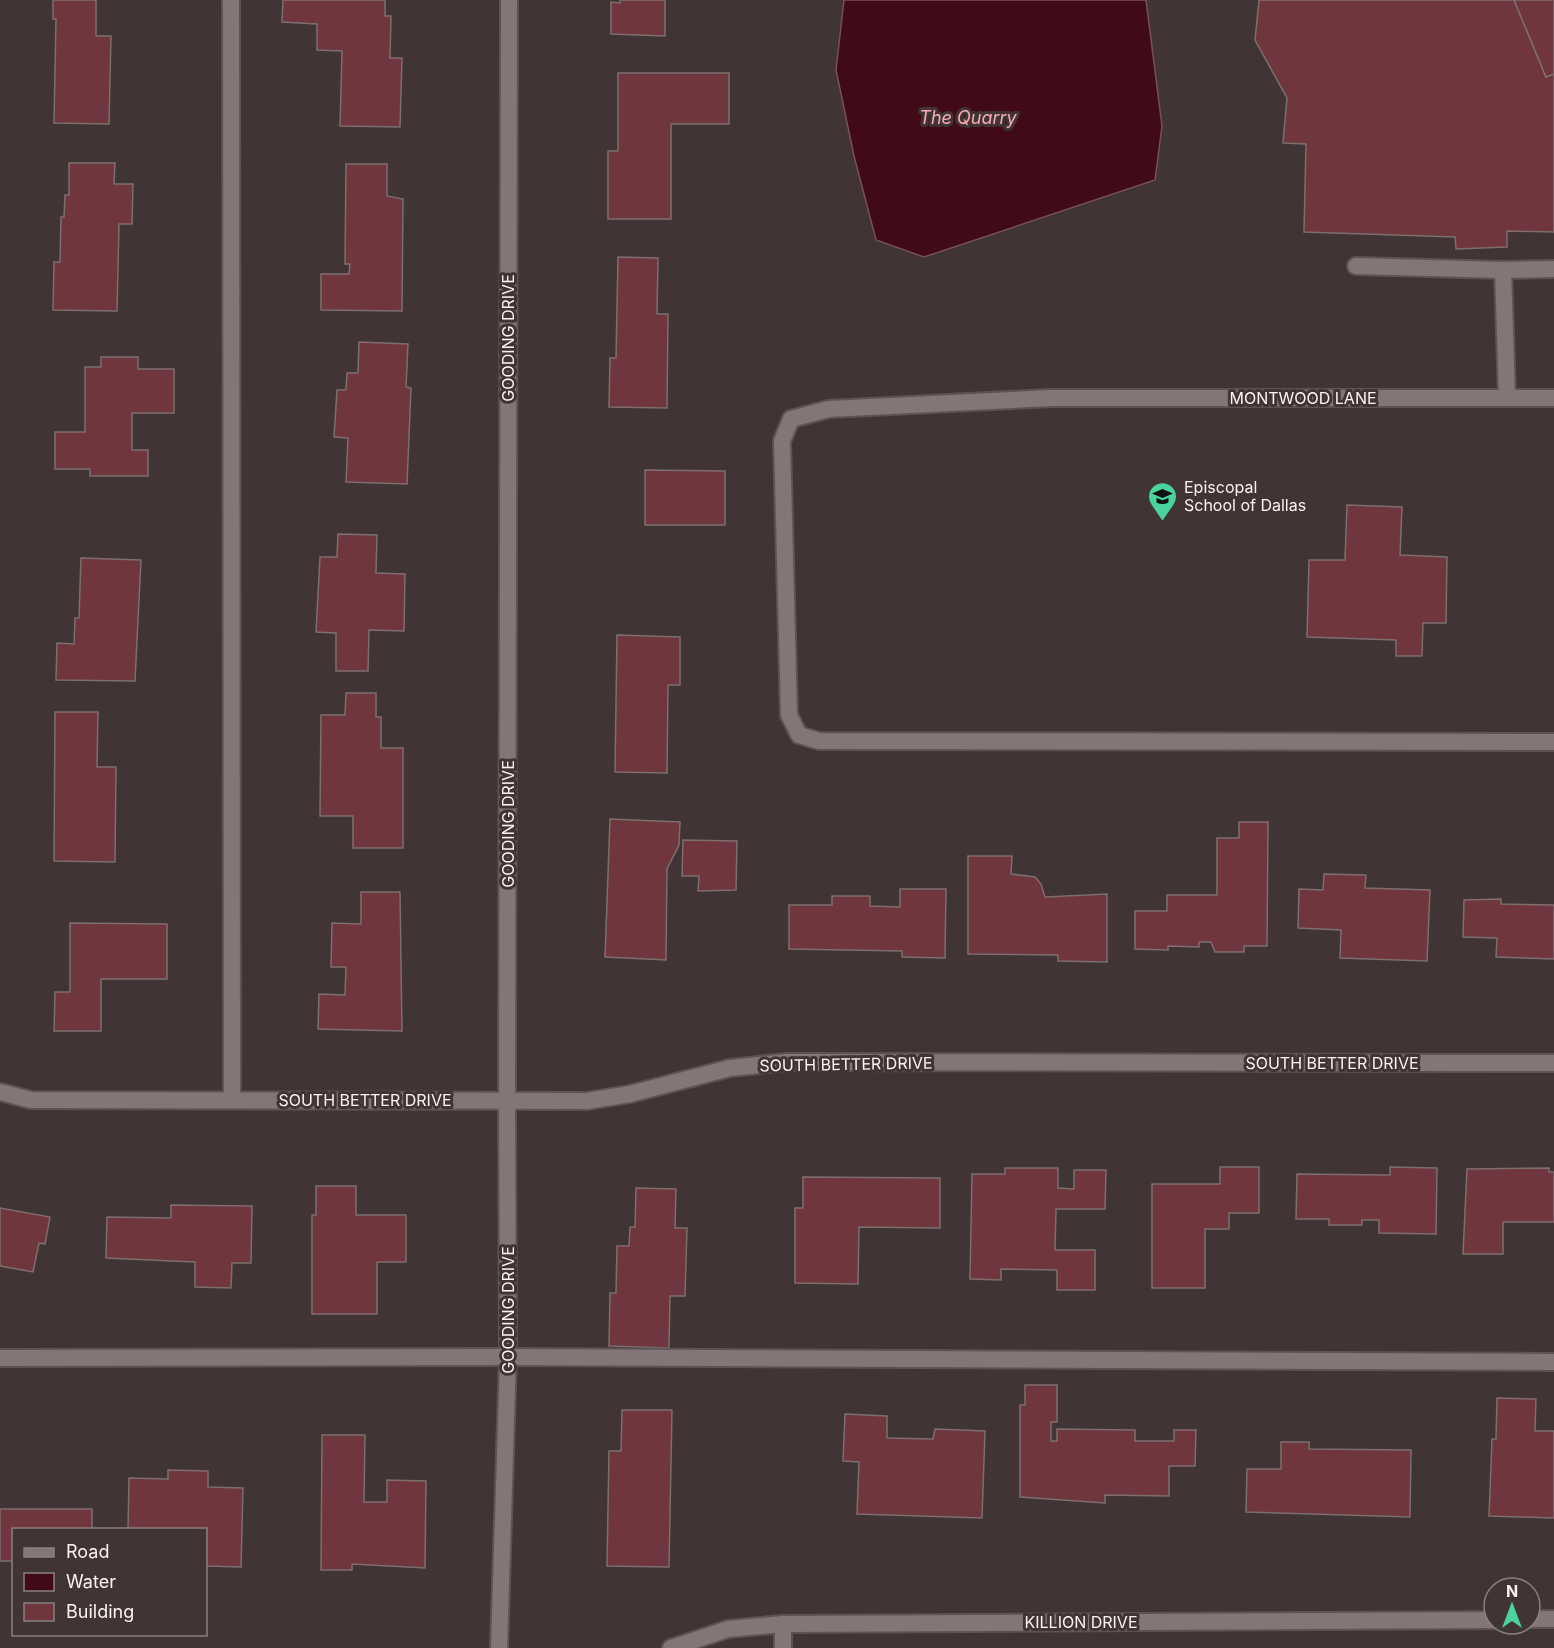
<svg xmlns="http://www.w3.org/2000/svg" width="1554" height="1648" font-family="Inter,sans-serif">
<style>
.water{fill:#400b17;stroke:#785059;stroke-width:1.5}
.building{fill:#6f363e;stroke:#7d6e6f;stroke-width:1.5}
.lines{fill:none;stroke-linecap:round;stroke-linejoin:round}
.service-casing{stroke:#5e5354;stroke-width:20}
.minor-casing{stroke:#5e5354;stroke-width:20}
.service{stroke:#847576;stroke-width:16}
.minor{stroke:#847576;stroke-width:16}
.labels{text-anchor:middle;stroke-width:6;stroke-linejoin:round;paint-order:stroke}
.street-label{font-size:16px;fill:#fbf2f3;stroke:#413435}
.poi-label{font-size:16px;fill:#fbf2f3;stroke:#413435;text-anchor:start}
.water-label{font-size:18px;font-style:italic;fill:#f6abb3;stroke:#413435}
</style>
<rect width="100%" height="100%" fill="#413435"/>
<path class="water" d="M 844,0 L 1146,0 L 1162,126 L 1155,180 L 924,257 L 876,240 L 854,156 L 836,70 Z"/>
<g class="building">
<path d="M 53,0 L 96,0 L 96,36 L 111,36 L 109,124 L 54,123 L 56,19 L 53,19 Z"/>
<path d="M 283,0 L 385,0 L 385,16 L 391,16 L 390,58 L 402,58 L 400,127 L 340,126 L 342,51 L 317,50 L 317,24 L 282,22 Z"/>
<path d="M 620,0 L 665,0 L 665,36 L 611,34 L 611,2 L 620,3 Z"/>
<path d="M 1259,0 L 1514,0 L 1546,77 L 1554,74 L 1554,232 L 1507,231 L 1507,247 L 1456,249 L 1455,237 L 1304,232 L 1306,144 L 1283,143 L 1287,98 L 1255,40 Z"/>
<path d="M 1514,0 L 1554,0 L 1554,74 L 1546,77 Z"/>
<path d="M 618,73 L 729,73 L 729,124 L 671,124 L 671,219 L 608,219 L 608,151 L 618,151 Z"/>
<path d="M 69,163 L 115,163 L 114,184 L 133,184 L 132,224 L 119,224 L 117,311 L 53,310 L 54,262 L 60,262 L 61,217 L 64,217 L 65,195 L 69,195 Z"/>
<path d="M 346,164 L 387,164 L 387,196 L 403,199 L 402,311 L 321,310 L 321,274 L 349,274 L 350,264 L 345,264 Z"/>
<path d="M 618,257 L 658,258 L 657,314 L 668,314 L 667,408 L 609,407 L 610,358 L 616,358 Z"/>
<path d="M 359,342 L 408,344 L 406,387 L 411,388 L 407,484 L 346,482 L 348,438 L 334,437 L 337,390 L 346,390 L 347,373 L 358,373 Z"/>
<path d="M 101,357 L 138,357 L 138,369 L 174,369 L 174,413 L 132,413 L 132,450 L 148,450 L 148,476 L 90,476 L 90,469 L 55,469 L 55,432 L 85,432 L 85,367 L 101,367 Z"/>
<path d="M 645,470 L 725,471 L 725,525 L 645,525 Z"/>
<path d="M 1347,505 L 1402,507 L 1400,555 L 1447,557 L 1446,623 L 1423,623 L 1422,656 L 1396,656 L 1396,640 L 1307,637 L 1309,560 L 1345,560 Z"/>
<path d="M 338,534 L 377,535 L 376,573 L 405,574 L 404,631 L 369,630 L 368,671 L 336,671 L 336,633 L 316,632 L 320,557 L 337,557 Z"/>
<path d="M 81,558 L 141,560 L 135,681 L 56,680 L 57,643 L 74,644 L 75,618 L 79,618 Z"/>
<path d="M 617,635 L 680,637 L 680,685 L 668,685 L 667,773 L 615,772 Z"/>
<path d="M 346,693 L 376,693 L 376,717 L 381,717 L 381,748 L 403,748 L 403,848 L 353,848 L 353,816 L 320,816 L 321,715 L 345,715 Z"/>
<path d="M 55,712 L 98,712 L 97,767 L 116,767 L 115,862 L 54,861 Z"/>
<path d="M 610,819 L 680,822 L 679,845 L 667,869 L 666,960 L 605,957 Z"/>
<path d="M 1239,822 L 1268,822 L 1267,946 L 1244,946 L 1244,952 L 1215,952 L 1211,942 L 1199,942 L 1199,947 L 1168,946 L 1168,950 L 1135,949 L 1135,911 L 1167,911 L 1167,895 L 1217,895 L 1217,838 L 1239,838 Z"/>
<path d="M 683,840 L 737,841 L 736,890 L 698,891 L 699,876 L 682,876 Z"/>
<path d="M 968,856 L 1012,856 L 1011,874 L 1035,877 L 1041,884 L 1045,897 L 1107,894 L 1107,962 L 1058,961 L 1058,955 L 968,954 Z"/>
<path d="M 1324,874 L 1366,875 L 1365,888 L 1430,890 L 1427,961 L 1340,958 L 1341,930 L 1298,928 L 1299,889 L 1323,890 Z"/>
<path d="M 900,889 L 946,889 L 945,958 L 902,957 L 902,951 L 789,949 L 789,905 L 832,905 L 832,896 L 870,896 L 870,906 L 900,907 Z"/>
<path d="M 361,892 L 400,892 L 402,1031 L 318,1029 L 319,994 L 345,995 L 346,967 L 331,967 L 332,923 L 361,924 Z"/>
<path d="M 1501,899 L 1501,904 L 1554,905 L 1554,959 L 1496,957 L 1497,938 L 1463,937 L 1464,900 Z"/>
<path d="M 70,923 L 167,924 L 167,979 L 101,979 L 101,1031 L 54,1031 L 55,992 L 70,992 Z"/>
<path d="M 1220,1167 L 1259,1167 L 1259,1213 L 1229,1213 L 1229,1229 L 1205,1229 L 1205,1288 L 1152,1288 L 1152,1184 L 1220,1184 Z"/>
<path d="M 1390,1167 L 1437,1168 L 1436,1234 L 1379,1233 L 1379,1220 L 1362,1220 L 1362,1225 L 1329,1225 L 1329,1219 L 1296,1219 L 1297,1174 L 1390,1175 Z"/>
<path d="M 1005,1168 L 1058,1168 L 1058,1188 L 1074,1189 L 1074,1170 L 1106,1170 L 1105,1209 L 1056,1209 L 1055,1250 L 1095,1250 L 1095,1290 L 1057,1290 L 1057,1270 L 1001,1269 L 1001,1280 L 970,1279 L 972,1174 L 1005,1174 Z"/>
<path d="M 1549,1168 L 1549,1172 L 1554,1172 L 1554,1222 L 1503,1222 L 1503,1254 L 1463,1254 L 1467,1169 Z"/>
<path d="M 803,1177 L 940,1178 L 940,1228 L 859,1227 L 858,1284 L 795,1283 L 795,1208 L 803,1208 Z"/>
<path d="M 316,1186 L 356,1186 L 356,1215 L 406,1215 L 406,1262 L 377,1262 L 377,1314 L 312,1314 L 312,1215 L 316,1215 Z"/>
<path d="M 636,1188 L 676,1189 L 675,1228 L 687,1228 L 685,1296 L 670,1296 L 669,1348 L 609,1346 L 610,1293 L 616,1293 L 617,1246 L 629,1246 L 630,1227 L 635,1227 Z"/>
<path d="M 171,1205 L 252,1206 L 251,1263 L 232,1263 L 231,1288 L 195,1287 L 195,1262 L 106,1258 L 107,1217 L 171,1218 Z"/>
<path d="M 0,1208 L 50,1217 L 45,1244 L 39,1243 L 33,1272 L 0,1266 Z"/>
<path d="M 1025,1385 L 1057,1385 L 1057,1422 L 1051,1422 L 1051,1441 L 1057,1441 L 1057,1429 L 1135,1430 L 1135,1441 L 1174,1441 L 1174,1430 L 1196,1430 L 1195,1466 L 1169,1466 L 1169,1496 L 1105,1495 L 1105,1503 L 1020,1497 L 1020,1405 L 1025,1405 Z"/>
<path d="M 1497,1398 L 1536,1399 L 1535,1431 L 1554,1431 L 1554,1518 L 1489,1516 L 1492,1439 L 1496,1439 Z"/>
<path d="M 622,1410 L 672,1410 L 669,1567 L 607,1566 L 609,1451 L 621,1451 Z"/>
<path d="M 845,1414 L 887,1416 L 887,1438 L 933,1439 L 935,1429 L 985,1431 L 982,1518 L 857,1514 L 859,1462 L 843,1461 Z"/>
<path d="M 322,1435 L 365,1435 L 364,1502 L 387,1502 L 387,1480 L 426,1481 L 425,1568 L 352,1564 L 352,1570 L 321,1570 Z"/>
<path d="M 1281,1442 L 1309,1442 L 1309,1449 L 1411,1450 L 1410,1517 L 1246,1512 L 1247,1469 L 1281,1469 Z"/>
<path d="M 168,1470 L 208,1471 L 208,1487 L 243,1488 L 241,1567 L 206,1566 L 206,1530 L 128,1530 L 129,1478 L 168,1479 Z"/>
<path d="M 0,1509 L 92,1509 L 92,1530 L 14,1530 L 14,1561 L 0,1561 Z"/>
</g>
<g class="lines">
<defs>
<g id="service">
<path d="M 231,0 L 232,1099"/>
<path d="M 1356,266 L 1503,270 L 1554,269"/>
<path d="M 1503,270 L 1507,398"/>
<path d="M 1051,398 L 829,409 L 791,419 L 782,441 L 789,715 L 799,735 L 819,741 L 1554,742"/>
<path d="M 0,1358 L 508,1357 L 1554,1362"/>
<path d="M 783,1624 L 783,1648"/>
</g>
<g id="minor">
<path d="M 1051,398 L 1554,398"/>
<path d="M 0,1092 L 31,1100 L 587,1101 L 630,1094 L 730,1068 L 787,1062 L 1554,1063"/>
<path d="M 1530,1619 L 1554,1619"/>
<path d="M 499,1648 L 508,1357 L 507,1101 L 509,0"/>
<path d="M 671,1648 L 728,1629 L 783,1624 L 1494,1620"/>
</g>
</defs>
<use href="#service" class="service-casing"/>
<use href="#minor" class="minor-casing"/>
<use href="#service" class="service"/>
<use href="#minor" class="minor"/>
</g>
<defs>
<symbol id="school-pin" viewBox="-11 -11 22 30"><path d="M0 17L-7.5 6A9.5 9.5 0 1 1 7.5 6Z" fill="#4ad49c" stroke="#413435"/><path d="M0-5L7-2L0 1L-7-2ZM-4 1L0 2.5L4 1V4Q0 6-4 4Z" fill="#111"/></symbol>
</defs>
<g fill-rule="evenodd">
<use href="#school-pin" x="1146" y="480" width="33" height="45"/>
</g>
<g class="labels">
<g class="street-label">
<text transform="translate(508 338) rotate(-90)" y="6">GOODING DRIVE</text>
<text x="1303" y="404">MONTWOOD LANE</text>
<text transform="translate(508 824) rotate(-90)" y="6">GOODING DRIVE</text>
<text x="1332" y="1069">SOUTH BETTER DRIVE</text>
<text transform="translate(846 1064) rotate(-1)" y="6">SOUTH BETTER DRIVE</text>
<text x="365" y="1106">SOUTH BETTER DRIVE</text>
<text transform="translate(508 1310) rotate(-90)" y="6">GOODING DRIVE</text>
<text x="1081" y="1628">KILLION DRIVE</text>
</g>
<g class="poi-label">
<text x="1184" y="493">Episcopal<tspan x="1184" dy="18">School of Dallas</tspan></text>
</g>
<g class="water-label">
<text x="968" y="124">The Quarry</text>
</g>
</g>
<rect x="12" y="1528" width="195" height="108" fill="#413435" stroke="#8b8081" stroke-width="1.5"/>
<rect x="24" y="1548" width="30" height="9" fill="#847576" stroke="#8b8081" stroke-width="1.5"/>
<text x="66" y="1558" font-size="18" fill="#fbf2f3">Road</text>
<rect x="24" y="1573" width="30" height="18" fill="#400b17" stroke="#8b8081" stroke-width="1.5"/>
<text x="66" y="1588" font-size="18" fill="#fbf2f3">Water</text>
<rect x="24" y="1603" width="30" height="18" fill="#6f363e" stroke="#8b8081" stroke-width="1.5"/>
<text x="66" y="1618" font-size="18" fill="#fbf2f3">Building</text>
<g transform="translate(1512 1606)"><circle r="28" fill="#413435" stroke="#8b8081" stroke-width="1.5"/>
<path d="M0-4.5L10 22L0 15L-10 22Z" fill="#4ad49c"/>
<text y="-9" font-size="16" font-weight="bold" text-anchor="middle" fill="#fbf2f3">N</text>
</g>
</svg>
